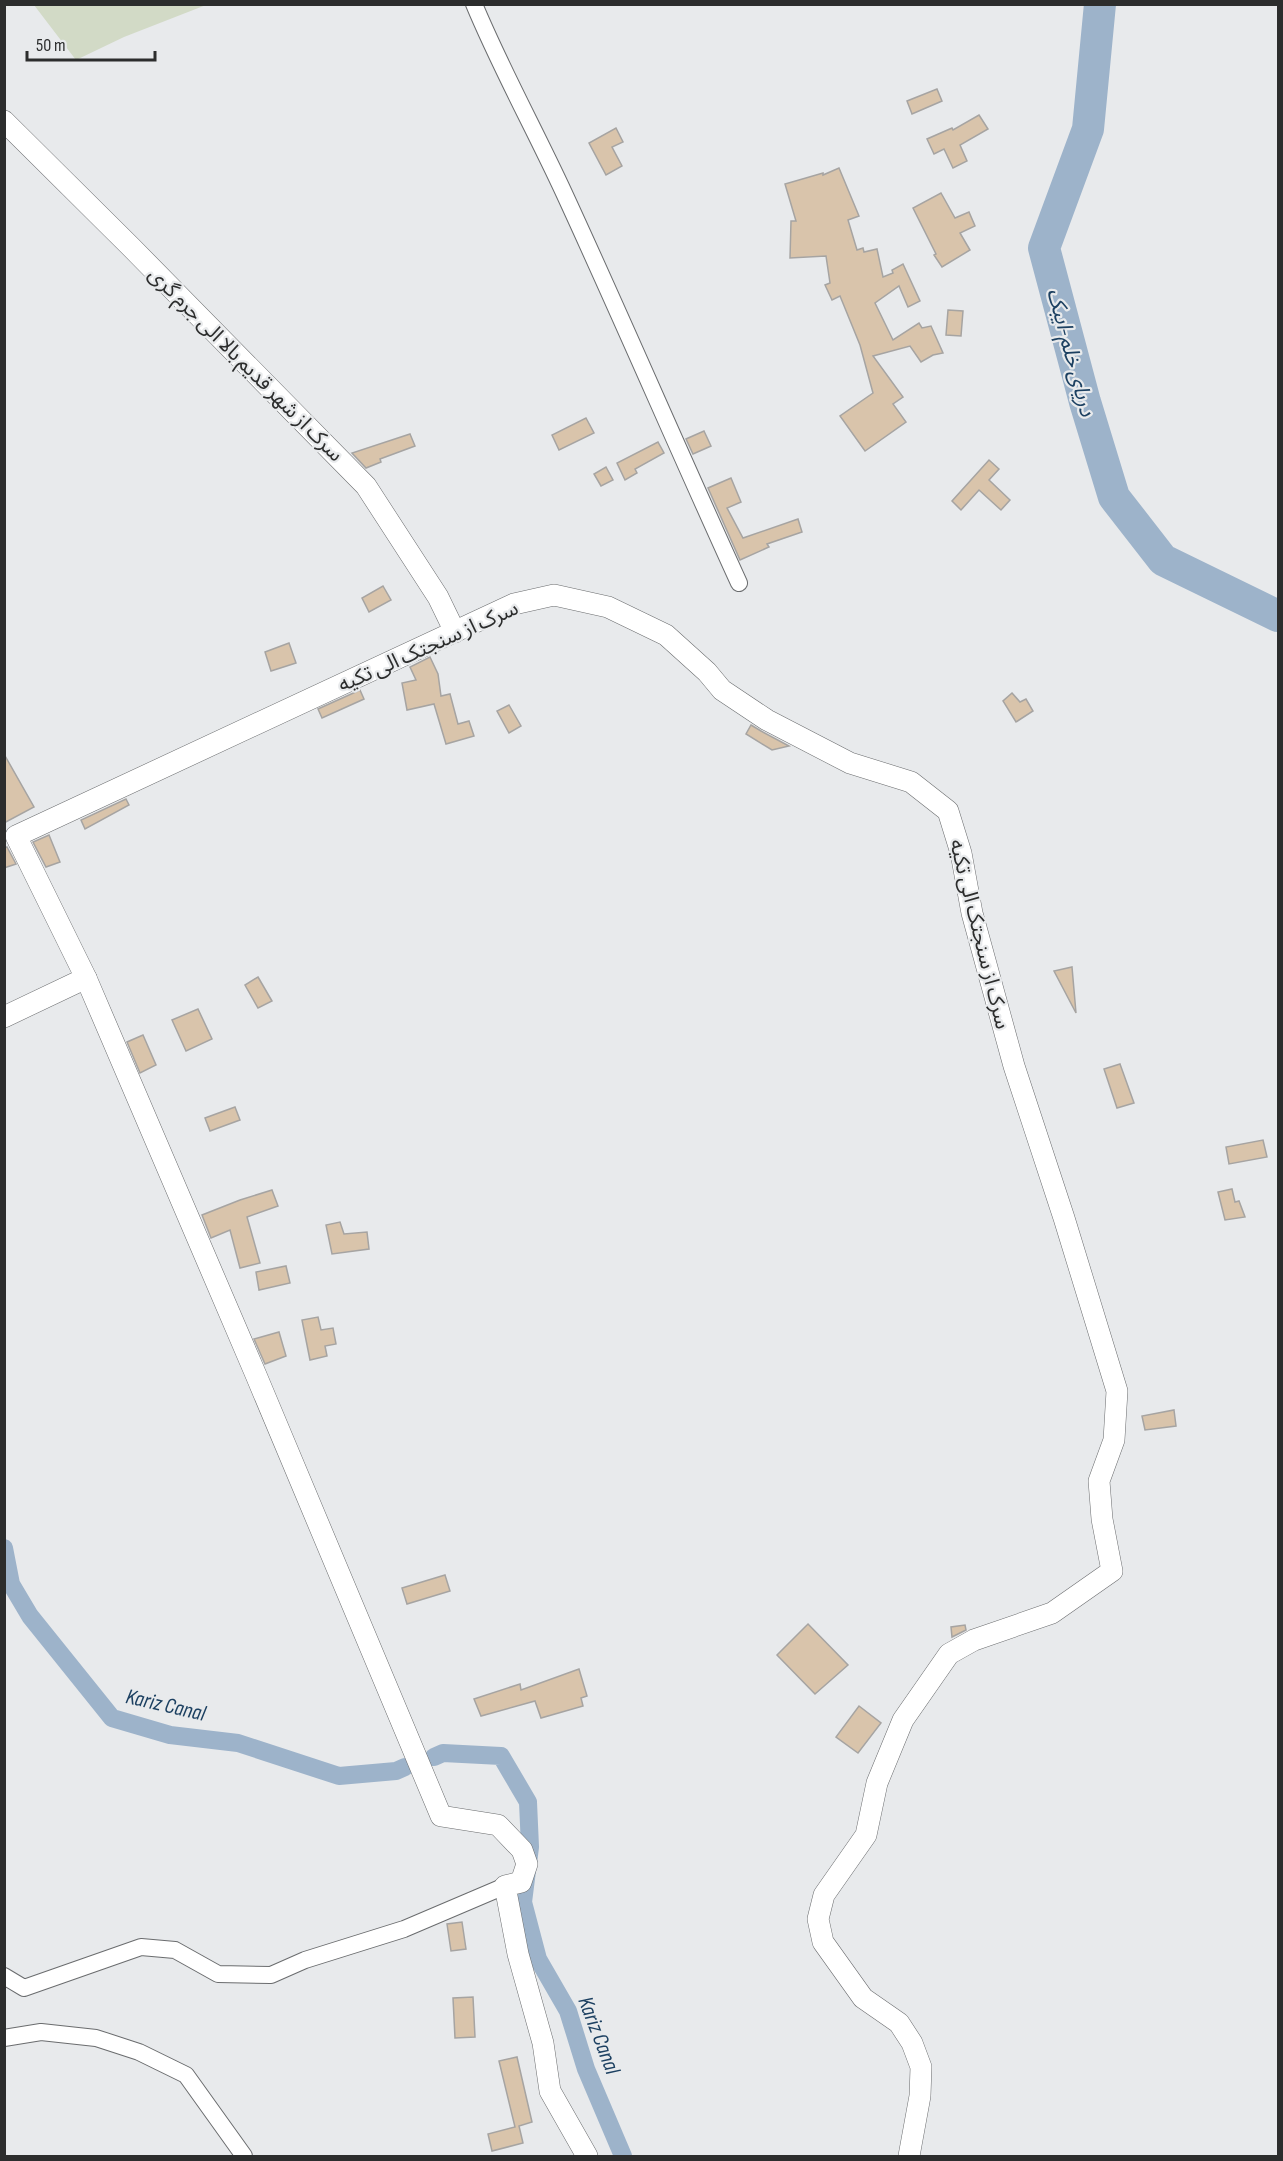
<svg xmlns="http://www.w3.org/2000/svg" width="1283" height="2161" font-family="'Sofia Sans Condensed','Noto Sans Arabic',sans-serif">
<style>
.green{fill:#d2dac6}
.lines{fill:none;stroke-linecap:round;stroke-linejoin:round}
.canal{stroke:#9db3ca;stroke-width:18}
.river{stroke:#9db3ca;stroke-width:32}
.building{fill:#d9c4ab;stroke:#a6a4a2;stroke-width:1.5}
.minor-casing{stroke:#6a6c6e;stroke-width:18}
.tertiary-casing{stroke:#6a6c6e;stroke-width:22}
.minor{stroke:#fff;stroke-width:16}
.tertiary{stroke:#fff;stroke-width:21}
.labels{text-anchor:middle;stroke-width:4.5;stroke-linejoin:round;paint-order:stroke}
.street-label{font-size:21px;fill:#2c2d2d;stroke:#e8eaec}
.water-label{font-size:22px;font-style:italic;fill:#1c4061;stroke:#e8eaec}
</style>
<rect width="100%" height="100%" fill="#e8eaec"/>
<path class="green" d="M 34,5 L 206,5 L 124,37 L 76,60 Z"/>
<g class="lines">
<g class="canal">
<path d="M 4,1548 L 11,1584 L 30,1616 L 112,1718 L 170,1735 L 238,1743 L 339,1776 L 396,1771 L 405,1767"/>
<path d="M 434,1757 L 443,1753 L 501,1756 L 528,1802 L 530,1847 L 523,1902 L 538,1959 L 568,2011 L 586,2069 L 623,2156"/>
</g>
<path class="river" d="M 1100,4 L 1088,129 L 1044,248 L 1085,402 L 1114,497 L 1163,560 L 1278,616"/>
</g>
<g class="building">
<path d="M 937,89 L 942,101 L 912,114 L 907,101 Z"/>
<path d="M 979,115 L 988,129 L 960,145 L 967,161 L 953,168 L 944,149 L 934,154 L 927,139 L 952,128 L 953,130 Z"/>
<path d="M 616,128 L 623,142 L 612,147 L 622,166 L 606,175 L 589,143 Z"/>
<path d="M 839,168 L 859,216 L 848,220 L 857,250 L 863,248 L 864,252 L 877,249 L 883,277 L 893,273 L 892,270 L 903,264 L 920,301 L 908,307 L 899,286 L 875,303 L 893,340 L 919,323 L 922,328 L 931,326 L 943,353 L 933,355 L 921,362 L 910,346 L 873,356 L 903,397 L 893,404 L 906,422 L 865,451 L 840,416 L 873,393 L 860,345 L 840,296 L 832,300 L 825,285 L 830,283 L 826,256 L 790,258 L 791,221 L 796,221 L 785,184 L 823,173 L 823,175 Z"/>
<path d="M 941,193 L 955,218 L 969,212 L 975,226 L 960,233 L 970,250 L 942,267 L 934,255 L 936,254 L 913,208 Z"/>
<path d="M 948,310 L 963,311 L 961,336 L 946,335 Z"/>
<path d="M 586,418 L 594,433 L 559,450 L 552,435 Z"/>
<path d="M 704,431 L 711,446 L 693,454 L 686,439 Z"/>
<path d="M 410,434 L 415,446 L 380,459 L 381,462 L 366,468 L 352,453 Z"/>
<path d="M 658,442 L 664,453 L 635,469 L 637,473 L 625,480 L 617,463 Z"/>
<path d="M 989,460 L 999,469 L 989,480 L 1010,500 L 1001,510 L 979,490 L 961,510 L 952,501 Z"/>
<path d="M 606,467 L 613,480 L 601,486 L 594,474 Z"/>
<path d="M 731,478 L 741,502 L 727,508 L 743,538 L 798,519 L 802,532 L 767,544 L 769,547 L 740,560 L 708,488 Z"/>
<path d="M 383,586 L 391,600 L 369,612 L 362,598 Z"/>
<path d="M 289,643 L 296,663 L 271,671 L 265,652 Z"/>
<path d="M 430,657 L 438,674 L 441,696 L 450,694 L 458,724 L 469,721 L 474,736 L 446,744 L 434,704 L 407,710 L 402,683 L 416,680 L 410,667 Z"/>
<path d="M 360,690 L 364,699 L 322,718 L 318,709 Z"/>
<path d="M 1012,693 L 1020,702 L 1026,699 L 1033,711 L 1016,722 L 1003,701 Z"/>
<path d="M 509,705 L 521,726 L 509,733 L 497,711 Z"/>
<path d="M 751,725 L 761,731 L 789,746 L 772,750 L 746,734 Z"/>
<path d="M 4,754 L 34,807 L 4,823 Z"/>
<path d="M 126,799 L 129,805 L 85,829 L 81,820 Z"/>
<path d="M 49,835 L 60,862 L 46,867 L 33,842 Z"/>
<path d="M 7,847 L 16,864 L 4,868 L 4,848 Z"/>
<path d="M 1072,967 L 1076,1013 L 1054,971 Z"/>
<path d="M 258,977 L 272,1001 L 258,1008 L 245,985 Z"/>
<path d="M 198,1009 L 212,1039 L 186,1051 L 172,1020 Z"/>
<path d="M 143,1035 L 156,1065 L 140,1073 L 127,1042 Z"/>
<path d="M 1120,1064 L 1134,1103 L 1117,1108 L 1104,1069 Z"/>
<path d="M 235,1107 L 240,1120 L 210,1131 L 205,1118 Z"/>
<path d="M 1263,1140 L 1267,1157 L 1229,1164 L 1226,1147 Z"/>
<path d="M 1232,1189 L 1235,1202 L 1239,1201 L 1245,1217 L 1225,1220 L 1218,1192 Z"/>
<path d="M 272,1190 L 278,1206 L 247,1217 L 260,1263 L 240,1268 L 230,1230 L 211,1238 L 202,1215 L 240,1200 Z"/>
<path d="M 340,1222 L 344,1234 L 367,1232 L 369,1249 L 332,1254 L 326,1225 Z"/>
<path d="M 286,1266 L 290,1283 L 259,1290 L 256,1272 Z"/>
<path d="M 318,1317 L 321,1330 L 333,1328 L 336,1344 L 325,1346 L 327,1356 L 310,1360 L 302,1320 Z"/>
<path d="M 279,1332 L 286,1356 L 265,1364 L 254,1339 Z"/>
<path d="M 1174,1410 L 1176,1426 L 1145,1430 L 1142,1416 Z"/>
<path d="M 445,1575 L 450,1591 L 407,1604 L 402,1588 Z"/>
<path d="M 808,1624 L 848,1665 L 815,1694 L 777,1655 Z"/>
<path d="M 965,1625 L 966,1630 L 952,1637 L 951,1627 Z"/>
<path d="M 579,1669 L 587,1696 L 581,1698 L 583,1706 L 541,1718 L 535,1701 L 481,1716 L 474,1699 L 520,1684 L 521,1690 Z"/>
<path d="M 859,1706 L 881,1723 L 858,1753 L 836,1737 Z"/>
<path d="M 462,1922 L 466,1949 L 451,1951 L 447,1924 Z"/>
<path d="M 473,1997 L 475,2037 L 455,2038 L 453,1998 Z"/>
<path d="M 517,2057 L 532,2122 L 519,2126 L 523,2143 L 492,2151 L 488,2134 L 515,2127 L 499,2061 Z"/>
</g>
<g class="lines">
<defs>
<g id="minor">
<path d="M 474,4 C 501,69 535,130 564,193 C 624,323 680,454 739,583"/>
<path d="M 4,1976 L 24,1988 L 141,1947 L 175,1950 L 218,1974 L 271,1975 L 305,1960 L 404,1929 L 505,1886"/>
<path d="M 4,2038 L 41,2032 L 96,2038 L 139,2052 L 186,2075 L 244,2156"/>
</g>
<g id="tertiary">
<path d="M 4,121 L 131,247 L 366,486 L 438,597 L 455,632"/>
<path d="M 86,978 L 256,1375 L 441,1816 L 498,1825 L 522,1850 L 527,1864 L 521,1882 L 505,1886 L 518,1954 L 543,2043 L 550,2091 L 587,2156"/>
<path d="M 4,1017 L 86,978 L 16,836 L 514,604 L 554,595 L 608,607 L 666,635 L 707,672 L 722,690 L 767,720 L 850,763 L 911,782 L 948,811 L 961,853 L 972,913 L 1014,1066 L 1064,1218 L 1117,1391 L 1114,1440 L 1099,1481 L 1102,1519 L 1112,1571 L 1052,1613 L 974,1640 L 949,1654 L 903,1720 L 877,1783 L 866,1835 L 824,1895 L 818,1919 L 823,1942 L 863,1998 L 899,2023 L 912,2043 L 921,2067 L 920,2096 L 909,2156"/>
</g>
</defs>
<use href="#minor" class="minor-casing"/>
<use href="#tertiary" class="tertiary-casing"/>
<use href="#minor" class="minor"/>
<use href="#tertiary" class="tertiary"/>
</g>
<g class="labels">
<g class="street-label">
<text transform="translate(246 364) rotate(45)" y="7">سرک از شهر قدیم بالا الی جرم گری</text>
<text transform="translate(428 646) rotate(-24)" y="7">سرک از سنجتک الی تکیه</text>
<text transform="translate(980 934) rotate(76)" y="7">سرک از سنجتک الی تکیه</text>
</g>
<g class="water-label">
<text transform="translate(1072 352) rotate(75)" y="8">دریای خلم-ایبک</text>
<text transform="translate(166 1704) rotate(13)" y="8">Kariz Canal</text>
<text transform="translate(600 2035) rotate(69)" y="8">Kariz Canal</text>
</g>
</g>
<rect width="1283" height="2161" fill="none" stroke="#2c2d2d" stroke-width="12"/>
<path d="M27 51v9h128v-9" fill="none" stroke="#2c2d2d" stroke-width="3"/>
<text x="36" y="51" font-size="18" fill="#2c2d2d" stroke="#e8eaec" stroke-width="4.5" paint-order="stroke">50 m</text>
</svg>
